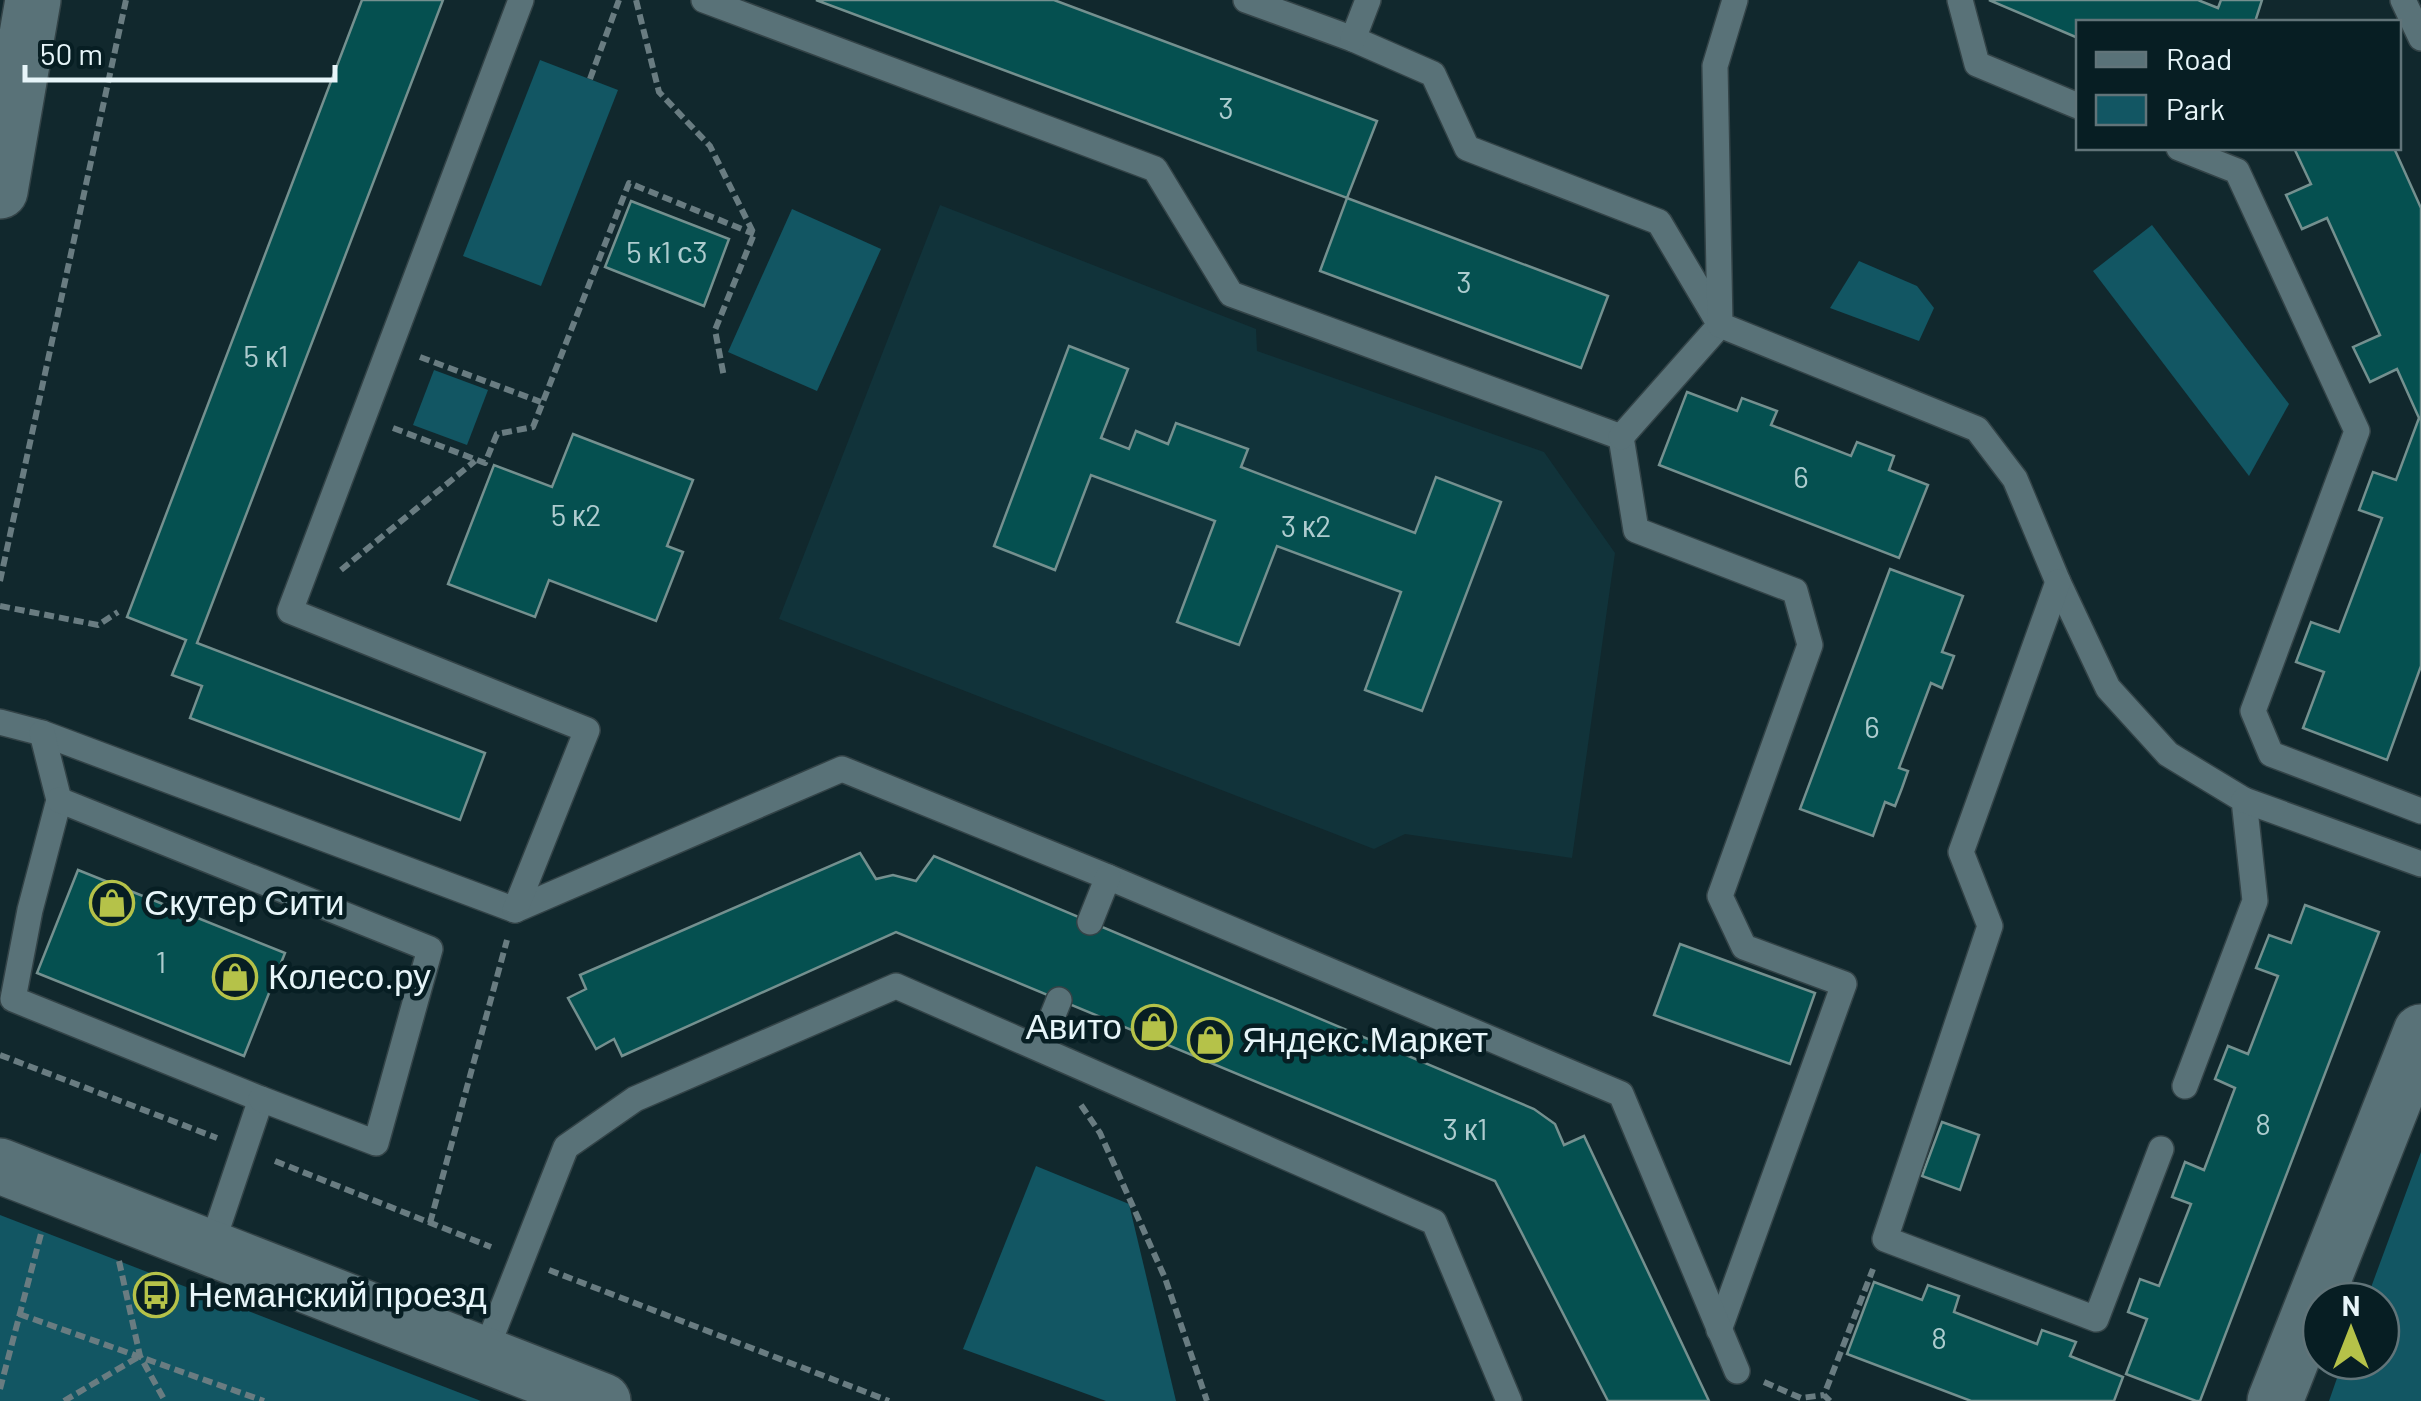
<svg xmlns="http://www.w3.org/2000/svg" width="2421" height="1401" font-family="Barlow,sans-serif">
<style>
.built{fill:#11333a}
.green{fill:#125663}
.building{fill:#055050;stroke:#74908f;stroke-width:2.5}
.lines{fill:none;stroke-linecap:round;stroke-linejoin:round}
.lane-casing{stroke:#334347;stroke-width:28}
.secondary-casing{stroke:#334347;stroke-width:58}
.path{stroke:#697c81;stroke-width:6;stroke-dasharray:10 5;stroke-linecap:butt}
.lane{stroke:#597278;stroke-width:25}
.secondary{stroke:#597278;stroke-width:55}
.labels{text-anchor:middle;stroke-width:9;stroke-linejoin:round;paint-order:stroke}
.number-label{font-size:30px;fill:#aecccf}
.poi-label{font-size:35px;fill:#e7f5f9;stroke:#071e23;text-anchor:start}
</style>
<rect width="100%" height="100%" fill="#11282d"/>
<path class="built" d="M 940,205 L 1256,329 L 1257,351 L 1544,452 L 1615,553 L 1572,858 L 1405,834 L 1374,849 L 779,619 Z"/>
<g class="green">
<path d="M 540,60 L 618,90 L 541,286 L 463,256 Z"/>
<path d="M 792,209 L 881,249 L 817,391 L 728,352 Z"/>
<path d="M 2152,225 L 2289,404 L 2249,476 L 2093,271 Z"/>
<path d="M 1859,261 L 1917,286 L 1934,308 L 1919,341 L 1830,308 Z"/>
<path d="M 434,370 L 488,390 L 467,445 L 413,425 Z"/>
<path d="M 2421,1152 L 2421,1401 L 2329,1401 L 2343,1361 L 2381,1361 L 2381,1301 L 2366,1301 Z"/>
<path d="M 1036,1166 L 1129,1204 L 1176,1401 L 1106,1401 L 963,1349 Z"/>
<path d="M 0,1215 L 481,1401 L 0,1401 Z"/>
</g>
<g class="building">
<path d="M 362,0 L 443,0 L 197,643 L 485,753 L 460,820 L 190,718 L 202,686 L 172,675 L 186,640 L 127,617 Z"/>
<path d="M 816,0 L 1054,0 L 1377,121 L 1347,198 Z"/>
<path d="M 1989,0 L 2198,0 L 2218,8 L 2221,0 L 2262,0 L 2255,22 L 2078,22 L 2078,38 Z"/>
<path d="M 2294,148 L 2394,148 L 2421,208 L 2421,666 L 2387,760 L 2303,728 L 2324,672 L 2296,662 L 2311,622 L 2339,632 L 2382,518 L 2359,510 L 2373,472 L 2396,480 L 2419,418 L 2397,369 L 2370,382 L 2353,347 L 2380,335 L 2327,218 L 2302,229 L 2286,195 L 2311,184 Z"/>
<path d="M 1347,198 L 1608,296 L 1581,368 L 1320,271 Z"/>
<path d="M 631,201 L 729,239 L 704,306 L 605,267 Z"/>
<path d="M 1069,346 L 1128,369 L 1101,438 L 1129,449 L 1136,431 L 1168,444 L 1176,423 L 1248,449 L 1241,467 L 1415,533 L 1436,477 L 1501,502 L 1422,711 L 1365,690 L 1401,592 L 1277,546 L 1239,645 L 1177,622 L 1215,521 L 1091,475 L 1055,570 L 994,546 Z"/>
<path d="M 1687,392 L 1737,411 L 1742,398 L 1777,411 L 1771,425 L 1851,456 L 1857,442 L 1894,456 L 1889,470 L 1928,485 L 1899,558 L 1659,465 Z"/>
<path d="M 573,434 L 693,480 L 667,546 L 683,552 L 656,621 L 549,580 L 535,617 L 448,584 L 494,465 L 552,487 Z"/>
<path d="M 1890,569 L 1963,596 L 1942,652 L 1954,656 L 1942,688 L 1931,683 L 1899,768 L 1908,771 L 1902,788 L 1895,806 L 1885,802 L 1873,836 L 1800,809 Z"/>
<path d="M 860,853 L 876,879 L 893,875 L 916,881 L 934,856 L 1534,1109 L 1555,1124 L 1564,1145 L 1584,1136 L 1709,1401 L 1608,1401 L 1495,1181 L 896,932 L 622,1056 L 614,1039 L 596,1049 L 568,998 L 586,989 L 580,975 Z"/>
<path d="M 78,870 L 285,953 L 244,1056 L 37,973 Z"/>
<path d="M 2305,905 L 2379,932 L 2200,1401 L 2196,1401 L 2126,1374 L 2147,1319 L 2128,1312 L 2140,1279 L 2159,1286 L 2191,1204 L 2172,1197 L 2185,1162 L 2204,1170 L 2235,1088 L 2215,1079 L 2228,1046 L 2248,1054 L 2278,976 L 2256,968 L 2269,935 L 2291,943 Z"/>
<path d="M 1680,944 L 1815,993 L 1790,1064 L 1654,1015 Z"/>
<path d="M 1942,1122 L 1979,1135 L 1960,1190 L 1922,1176 Z"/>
<path d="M 1874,1282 L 1922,1300 L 1928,1285 L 1959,1296 L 1954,1312 L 2037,1344 L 2042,1330 L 2076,1342 L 2070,1356 L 2123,1377 L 2114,1401 L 1971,1401 L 1847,1354 Z"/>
</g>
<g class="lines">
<defs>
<g id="lane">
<path d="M 704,0 L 1155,169 L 1231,294 L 1621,437 L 1636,530 L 1795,591 L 1810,645 L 1720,896 L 1744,947 L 1844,984 L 1719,1330"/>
<path d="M 1246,0 L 1353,39 L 1433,74 L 1467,148 L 1659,222 L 1720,325 L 1621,437"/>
<path d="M 1735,0 L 1715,66 L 1720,325 L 1977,429 L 2015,479 L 2058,582 L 2108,688 L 2168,754 L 2244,800 L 2255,901 L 2185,1086"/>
<path d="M 1960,0 L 1977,64 L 2078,106"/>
<path d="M 2403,0 L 2421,38"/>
<path d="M 1353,39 L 1368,0"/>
<path d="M 2179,148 L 2237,171 L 2357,431 L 2253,711 L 2271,754 L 2421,811"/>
<path d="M 2058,582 L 1961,852 L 1990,926 L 1885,1239 L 2096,1319 L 2161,1149"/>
<path d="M 0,722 L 42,733 L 515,910 L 842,769 L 1108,877 L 1621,1094 L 1737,1371"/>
<path d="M 42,733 L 59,800 L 30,910 L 13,999 L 261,1099 L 211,1247"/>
<path d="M 59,800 L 430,949 L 376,1143 L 261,1099"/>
<path d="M 2244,800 L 2421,864"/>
<path d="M 515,910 L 587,730 L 290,611 L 521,0"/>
<path d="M 1090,922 L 1108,877"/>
<path d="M 1040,1047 L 1059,1000"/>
<path d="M 484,1355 L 566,1147 L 635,1099 L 896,986 L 1434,1222 L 1509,1401"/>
</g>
<g id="secondary">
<path d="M 0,191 L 33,0"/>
<path d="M 0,1166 L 603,1401"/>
<path d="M 2275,1401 L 2421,1032"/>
</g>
</defs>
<use href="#lane" class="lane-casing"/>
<use href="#secondary" class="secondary-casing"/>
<g class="path">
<path d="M 636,0 L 659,92 L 710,146 L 754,234 L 715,330 L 724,377"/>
<path d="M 590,79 L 619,0"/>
<path d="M 420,357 L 541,402"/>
<path d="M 393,428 L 485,463 L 497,434 L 533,427 L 629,183 L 754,234"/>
<path d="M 341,570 L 475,461"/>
<path d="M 0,581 L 126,0"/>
<path d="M 0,606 L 98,625 L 118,612"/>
<path d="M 0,1055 L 217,1138"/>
<path d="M 1081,1105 L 1100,1133 L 1165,1278 L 1207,1401"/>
<path d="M 275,1161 L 491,1247"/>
<path d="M 430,1223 L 507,940"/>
<path d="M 119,1261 L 140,1356 L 165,1401"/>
<path d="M 549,1270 L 889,1401"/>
<path d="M 19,1314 L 264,1401"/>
<path d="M 1764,1382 L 1801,1398 L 1824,1395"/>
<path d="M 0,1389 L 42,1230"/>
<path d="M 64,1401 L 140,1356"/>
<path d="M 1830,1401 L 1824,1395 L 1873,1269"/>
</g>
<use href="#lane" class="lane"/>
<use href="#secondary" class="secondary"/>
</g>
<defs>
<symbol id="shop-ring" viewBox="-11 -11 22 22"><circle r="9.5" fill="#071e23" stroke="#b5c249" stroke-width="1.5"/><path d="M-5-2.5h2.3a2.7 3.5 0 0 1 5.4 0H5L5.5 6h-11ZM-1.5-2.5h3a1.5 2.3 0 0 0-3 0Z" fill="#b5c249"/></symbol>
<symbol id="bus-ring" viewBox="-11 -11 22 22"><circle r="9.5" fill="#071e23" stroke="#b5c249" stroke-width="1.5"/><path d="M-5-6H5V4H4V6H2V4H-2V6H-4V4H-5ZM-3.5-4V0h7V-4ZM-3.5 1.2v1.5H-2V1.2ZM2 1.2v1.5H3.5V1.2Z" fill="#b5c249"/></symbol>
</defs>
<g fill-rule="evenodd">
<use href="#shop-ring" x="87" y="878" width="50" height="50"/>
<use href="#shop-ring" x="210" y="952" width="50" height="50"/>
<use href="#shop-ring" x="1129" y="1002" width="50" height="50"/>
<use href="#shop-ring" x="1185" y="1015" width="50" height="50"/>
<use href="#bus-ring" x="131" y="1270" width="50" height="50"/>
</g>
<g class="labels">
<g class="number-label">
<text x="1226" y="119">3</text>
<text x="667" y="263">5 к1 с3</text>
<text x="1464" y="293">3</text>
<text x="266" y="367">5 к1</text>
<text x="1801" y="488">6</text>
<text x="576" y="526">5 к2</text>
<text x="1306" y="537">3 к2</text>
<text x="1872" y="738">6</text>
<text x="161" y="973">1</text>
<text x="2263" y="1135">8</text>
<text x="1465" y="1140">3 к1</text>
<text x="1939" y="1349">8</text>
</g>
<g class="poi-label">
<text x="144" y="915">Скутер Сити</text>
<text x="268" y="989">Колесо.ру</text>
<text x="1122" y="1039" text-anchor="end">Авито</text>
<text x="1242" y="1052">Яндекс.Маркет</text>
<text x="188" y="1307">Неманский проезд</text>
</g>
</g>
<rect x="2076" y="20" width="325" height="130" fill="#071e23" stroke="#617479" stroke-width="2.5"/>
<rect x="2096" y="52" width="50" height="15" fill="#597278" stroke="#617479" stroke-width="2.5"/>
<text x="2166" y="70" font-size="30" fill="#e7f5f9">Road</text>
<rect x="2096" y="95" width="50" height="30" fill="#125663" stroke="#617479" stroke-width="2.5"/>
<text x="2166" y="120" font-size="30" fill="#e7f5f9">Park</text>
<g transform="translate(2351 1331)"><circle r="48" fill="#071e23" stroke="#617479" stroke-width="2.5"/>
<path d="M0-8L18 38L0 25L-18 38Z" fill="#b5c249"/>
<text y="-15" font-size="28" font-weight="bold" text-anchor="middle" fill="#e7f5f9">N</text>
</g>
<path d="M25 65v15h310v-15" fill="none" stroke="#e7f5f9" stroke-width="5"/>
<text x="40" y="65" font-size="30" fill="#e7f5f9" stroke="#071e23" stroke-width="8" paint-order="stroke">50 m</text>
</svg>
